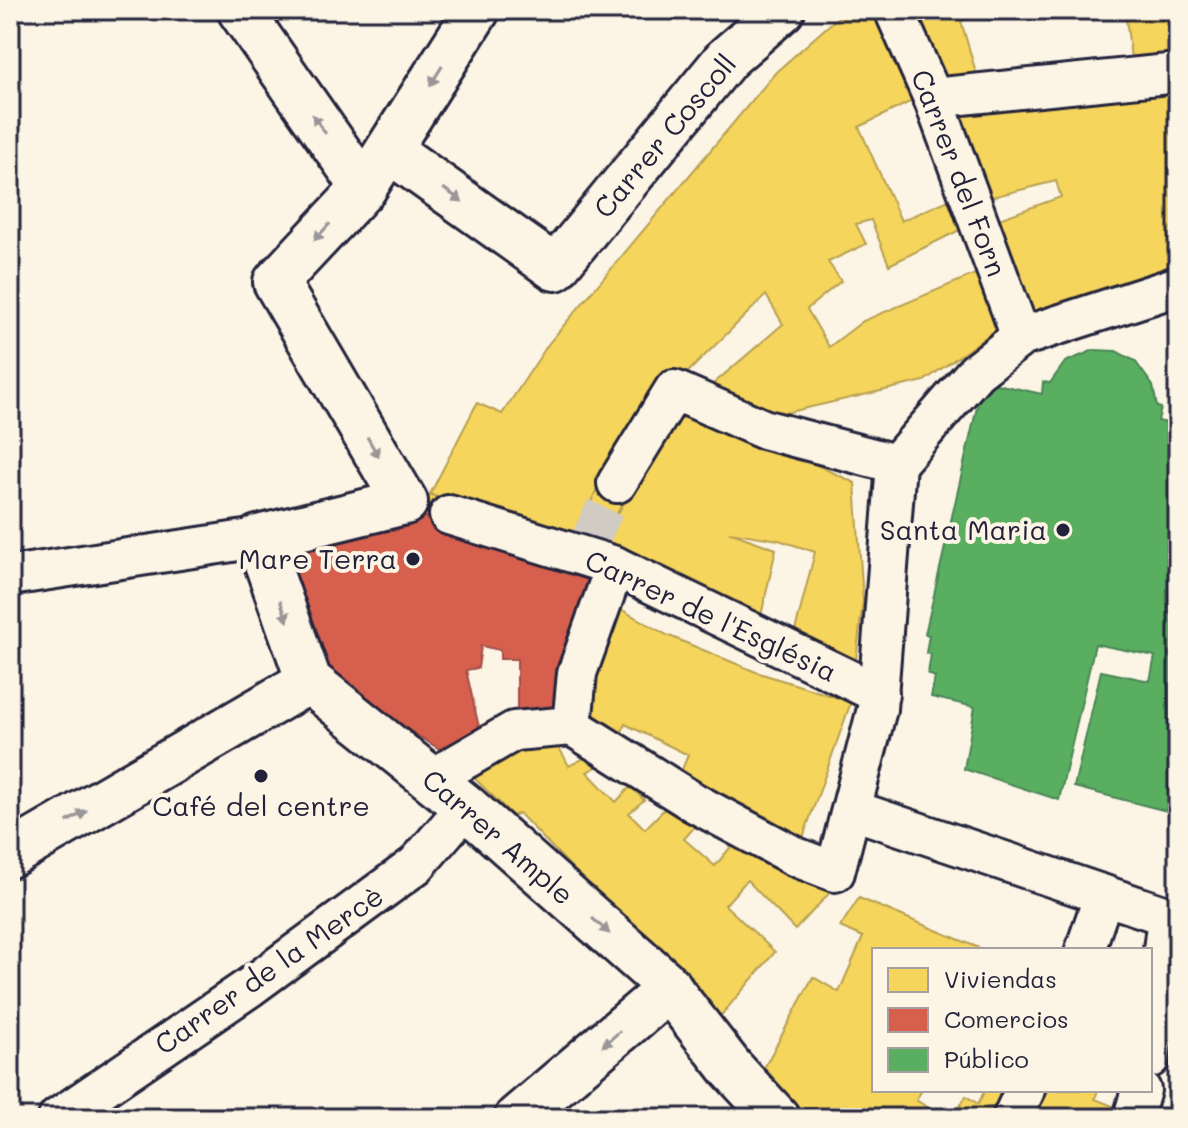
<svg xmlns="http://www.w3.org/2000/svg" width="1188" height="1128" font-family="Mali,sans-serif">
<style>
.homes{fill:#f6d55c;stroke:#b69f52;stroke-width:2}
.shops{fill:#d6604d;stroke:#a04d48;stroke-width:2}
.public{fill:#5aae61;stroke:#498456;stroke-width:2}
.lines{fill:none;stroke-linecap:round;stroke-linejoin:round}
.pedestrian-tunnel{stroke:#d0cbc3;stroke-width:38;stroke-dasharray:38 19;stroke-linecap:butt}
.pedestrian-casing{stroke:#22223b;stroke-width:44}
.minor-casing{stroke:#22223b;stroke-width:50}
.pedestrian{stroke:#fcf5e5;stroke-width:38}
.minor{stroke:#fcf5e5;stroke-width:44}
.oneway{fill:#9a9698}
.poi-dot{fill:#22223b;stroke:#fcf5e5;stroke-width:3}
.labels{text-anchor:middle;stroke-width:8;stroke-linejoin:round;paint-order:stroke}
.street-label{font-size:28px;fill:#22223b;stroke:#fcf5e5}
.poi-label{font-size:28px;fill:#22223b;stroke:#fcf5e5;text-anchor:end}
</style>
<rect width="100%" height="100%" fill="#fcf5e5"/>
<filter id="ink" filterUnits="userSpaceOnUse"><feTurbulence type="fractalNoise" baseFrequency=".0125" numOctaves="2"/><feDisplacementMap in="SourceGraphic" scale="16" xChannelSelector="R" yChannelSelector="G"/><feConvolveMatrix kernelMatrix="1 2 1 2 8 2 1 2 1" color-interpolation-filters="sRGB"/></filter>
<g filter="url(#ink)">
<g class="homes">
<path d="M 846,10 L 881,10 L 920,97 L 859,127 L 901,221 L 960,195 L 970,225 L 889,265 L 871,220 L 856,224 L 866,244 L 828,262 L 841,281 L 807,309 L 829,347 L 863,321 L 987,269 L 1003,325 L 924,381 L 768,417 L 705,391 L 783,324 L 766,295 L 679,381 L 662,374 L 608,479 L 602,478 L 575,537 L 463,511 L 430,494 L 477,403 L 502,414 L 549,343 L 776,72 Z"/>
<path d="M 903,10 L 992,10 L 961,21 L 979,83 L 944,88 Z"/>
<path d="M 1125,10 L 1178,10 L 1178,60 L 1132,66 Z"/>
<path d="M 1178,85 L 1178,260 L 1150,276 L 1032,321 L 993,221 L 1061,197 L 1056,181 L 984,199 L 951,109 Z"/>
<path d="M 680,401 L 855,483 L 863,600 L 855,669 L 792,643 L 815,552 L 779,540 L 729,532 L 776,549 L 759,625 L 600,546 Z"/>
<path d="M 602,478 L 631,487 L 600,546 L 575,537 Z"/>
<path d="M 430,494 L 453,506 L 446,521 L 416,515 Z"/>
<path d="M 608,602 L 667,635 L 756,672 L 851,702 L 800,846 L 676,784 L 688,755 L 625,724 L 618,743 L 575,712 Z"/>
<path d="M 554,738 L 569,766 L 592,754 L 598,766 L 587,772 L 616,802 L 631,786 L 644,800 L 629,813 L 645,829 L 674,799 L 704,816 L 684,839 L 715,866 L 739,837 L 835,887 L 795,930 L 747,880 L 725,905 L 775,952 L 718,1019 L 519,813 L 513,816 L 463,767 Z"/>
<path d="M 859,898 L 984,950 L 874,950 L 874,1090 L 922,1090 L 916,1100 L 944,1118 L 797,1118 L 763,1070 L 813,977 L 839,992 L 863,937 L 840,927 Z"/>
<path d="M 985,1090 L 1013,1090 L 1001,1118 L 953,1118 L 966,1096 L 978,1104 Z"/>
<path d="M 1036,1090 L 1098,1090 L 1095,1099 L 1126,1111 L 1124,1118 L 1023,1118 Z"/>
</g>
<path class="shops" d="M 416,515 L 446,521 L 479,545 L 582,569 L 605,578 L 563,722 L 517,721 L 517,659 L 500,659 L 500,650 L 481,646 L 478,668 L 466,670 L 481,736 L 448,754 L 328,681 L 280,561 L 293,540 L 398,530 L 398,521 Z"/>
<path class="public" d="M 1094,350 L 1116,351 L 1135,361 L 1153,386 L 1157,407 L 1161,408 L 1158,421 L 1178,425 L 1178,814 L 1074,787 L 1101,671 L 1150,681 L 1155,656 L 1095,644 L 1059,800 L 964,769 L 975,707 L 931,697 L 935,677 L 928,674 L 931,654 L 926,653 L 929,635 L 925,634 L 983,381 L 1042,394 L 1043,382 L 1050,383 L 1065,362 Z"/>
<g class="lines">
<path class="pedestrian-tunnel" d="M 589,542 L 617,483"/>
<defs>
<g id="pedestrian">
<path d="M 894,10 L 933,98 L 1021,337"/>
<path d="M 933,98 L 1178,73"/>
<path d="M 896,464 L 976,372 L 1021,337 L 1178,286"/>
<path d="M 617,483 L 674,390 L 763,429 L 896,464"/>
<path d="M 449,515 L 615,566 L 879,694"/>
<path d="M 10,576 L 258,538"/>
<path d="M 572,726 L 577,673 L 615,566"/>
<path d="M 431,779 L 514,731 L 572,726 L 693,802 L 796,857 L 835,872 L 877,709 L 896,464"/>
<path d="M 853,810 L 1178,920"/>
<path d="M 1085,950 L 1104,895"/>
<path d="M 1150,1058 L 1167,917"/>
<path d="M 58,1118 L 250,987 L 416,865 L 466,807"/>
<path d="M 1012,1118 L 1025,1090"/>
<path d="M 1133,1118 L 1141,1090"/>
</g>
<g id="minor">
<path d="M 240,10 L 364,188"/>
<path d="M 477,10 L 364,188 L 276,282 L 405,502 L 258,538 L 309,681 L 466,807 L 663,981 L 731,1068 L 777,1118"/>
<path d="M 389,150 L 555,268 L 727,58 L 782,10"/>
<path d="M 10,855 L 309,681"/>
<path d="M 517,1118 L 670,988"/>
</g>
</defs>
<use href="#pedestrian" class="pedestrian-casing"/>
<use href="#minor" class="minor-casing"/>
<use href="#pedestrian" class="pedestrian"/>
<use href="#minor" class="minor"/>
</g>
<defs><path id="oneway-solid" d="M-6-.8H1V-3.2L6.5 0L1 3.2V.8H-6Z" transform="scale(2)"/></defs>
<g class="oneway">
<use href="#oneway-solid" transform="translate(436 76) rotate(122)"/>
<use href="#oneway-solid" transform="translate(319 124) rotate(-125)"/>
<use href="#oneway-solid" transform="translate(453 195) rotate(35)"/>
<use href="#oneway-solid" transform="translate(322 232) rotate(133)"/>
<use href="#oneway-solid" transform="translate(373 447) rotate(60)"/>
<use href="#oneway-solid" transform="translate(284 611) rotate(70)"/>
<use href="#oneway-solid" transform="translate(77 816) rotate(-30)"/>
<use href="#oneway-solid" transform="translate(601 926) rotate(42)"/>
<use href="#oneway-solid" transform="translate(611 1039) rotate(139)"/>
</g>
</g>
<g class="poi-dot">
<circle cx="1063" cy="530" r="8"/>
<circle cx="413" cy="559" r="8"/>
<circle cx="261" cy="776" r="8"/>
</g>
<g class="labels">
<g class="street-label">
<text transform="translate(665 136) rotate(-50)" y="10">Carrer Coscoll</text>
<text transform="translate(959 173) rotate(69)" y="10">Carrer del Forn</text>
<text transform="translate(711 616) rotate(25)" y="10">Carrer de l'Església</text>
<text transform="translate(498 837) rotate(41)" y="10">Carrer Ample</text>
<text transform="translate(269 970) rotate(-35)" y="10">Carrer de la Mercè</text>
</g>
<g class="poi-label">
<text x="1047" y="540">Santa Maria</text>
<text x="397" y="569">Mare Terra</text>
<text x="261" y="816" text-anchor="middle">Café del centre</text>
</g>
</g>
<rect width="1188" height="1128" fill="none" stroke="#fcf5e5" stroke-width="40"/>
<rect x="20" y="20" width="1148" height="1088" fill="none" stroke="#22223b" stroke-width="3" filter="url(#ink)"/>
<rect x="872" y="948" width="280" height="144" fill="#fcf5e5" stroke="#a5a1a1" stroke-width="2"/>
<rect x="888" y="968" width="40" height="24" fill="#f6d55c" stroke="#a5a1a1" stroke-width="2"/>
<text x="944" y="988" font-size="24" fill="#22223b">Viviendas</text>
<rect x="888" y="1008" width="40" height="24" fill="#d6604d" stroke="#a5a1a1" stroke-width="2"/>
<text x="944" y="1028" font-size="24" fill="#22223b">Comercios</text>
<rect x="888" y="1048" width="40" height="24" fill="#5aae61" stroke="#a5a1a1" stroke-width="2"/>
<text x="944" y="1068" font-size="24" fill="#22223b">Público</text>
</svg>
